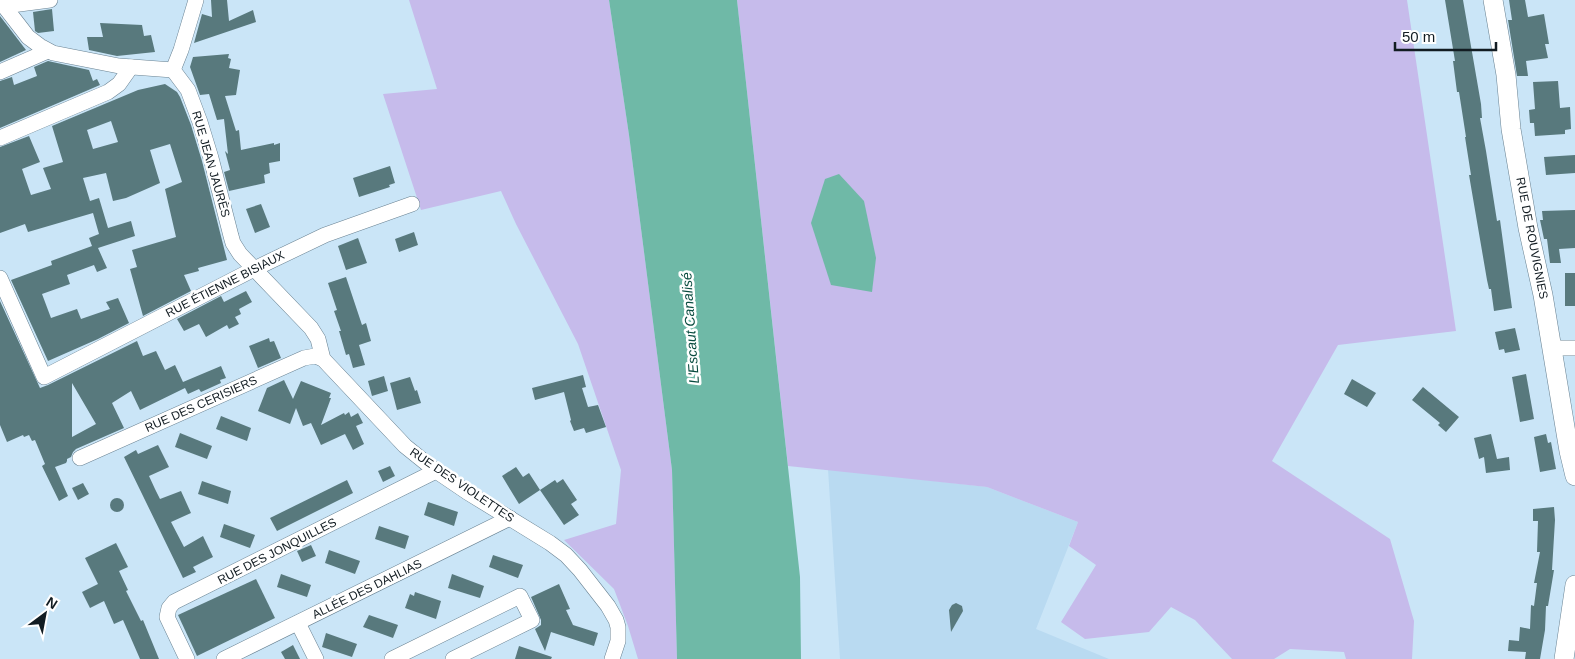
<svg xmlns="http://www.w3.org/2000/svg" width="1575" height="659" font-family="Helvetica,sans-serif">
<style>
.built{fill:#b9daf1}
.green{fill:#c6bbeb}
.water{fill:#6fb9a7}
.building{fill:#58797d;fill-rule:evenodd}
.lines{fill:none;stroke-linecap:round;stroke-linejoin:round}
.minor-casing{stroke:#698292;stroke-width:16}
.tertiary-casing{stroke:#698292;stroke-width:20}
.minor{stroke:#fff;stroke-width:15}
.tertiary{stroke:#fff;stroke-width:19}
.labels{text-anchor:middle;stroke-width:5;stroke-linejoin:round;paint-order:stroke}
.street-label{font-size:12px;fill:#121c22;stroke:#fff}
.water-label{font-size:14px;font-style:italic;fill:#094b3f;stroke:#fff}
</style>
<rect width="100%" height="100%" fill="#cae5f7"/>
<path class="built" d="M 828,469 L 987,487 L 1078,522 L 1036,629 L 1109,659 L 840,659 Z"/>
<g class="green">
<path d="M 409,0 L 609,0 L 629,135 L 672,470 L 677,659 L 638,659 L 628,626 L 614,589 L 564,540 L 616,524 L 621,470 L 578,344 L 516,224 L 501,191 L 421,210 L 383,94 L 437,89 Z"/>
<path d="M 737,0 L 1407,0 L 1456,331 L 1338,345 L 1272,461 L 1390,539 L 1414,621 L 1412,659 L 1346,659 L 1344,652 L 1290,649 L 1274,659 L 1232,659 L 1195,620 L 1171,607 L 1149,632 L 1085,639 L 1061,622 L 1096,565 L 1069,546 L 1078,522 L 987,487 L 788,466 Z"/>
</g>
<g class="water">
<path d="M 609,0 L 737,0 L 800,577 L 801,659 L 677,659 L 672,470 L 629,135 Z"/>
<path d="M 839,174 L 864,201 L 876,258 L 872,292 L 831,285 L 811,223 L 825,179 Z"/>
</g>
<g class="building">
<path d="M 211,0 L 227,0 L 229,21 L 253,10 L 256,22 L 194,43 L 202,14 L 212,17 Z"/>
<path d="M 1445,0 L 1463,0 L 1481,104 L 1482,118 L 1480,118 L 1486,151 L 1497,221 L 1500,220 L 1512,308 L 1494,311 L 1491,289 L 1489,289 L 1487,280 L 1469,175 L 1471,175 L 1465,137 L 1466,137 L 1459,92 L 1457,92 L 1453,61 L 1455,61 Z"/>
<path d="M 1509,0 L 1525,0 L 1528,17 L 1544,14 L 1549,44 L 1545,44 L 1548,58 L 1526,61 L 1528,76 L 1517,76 L 1508,20 L 1512,20 Z"/>
<path d="M 52,9 L 54,31 L 38,33 L 35,31 L 33,12 Z"/>
<path d="M 0,16 L 26,50 L 0,62 Z"/>
<path d="M 100,23 L 142,25 L 144,36 L 151,35 L 155,52 L 117,56 L 89,50 L 87,37 L 103,37 Z"/>
<path d="M 229,54 L 228,58 L 231,59 L 229,68 L 240,70 L 236,95 L 225,96 L 236,131 L 239,130 L 241,150 L 274,143 L 274,145 L 280,143 L 280,161 L 269,163 L 270,173 L 264,175 L 265,183 L 229,191 L 224,172 L 230,170 L 225,151 L 228,154 L 224,119 L 217,120 L 209,94 L 200,95 L 190,67 L 193,57 Z"/>
<path d="M 48,61 L 89,70 L 93,81 L 97,79 L 100,85 L 0,128 L 0,81 L 12,77 L 14,85 L 37,76 L 34,67 Z"/>
<path d="M 1558,81 L 1560,108 L 1570,107 L 1571,129 L 1565,130 L 1565,134 L 1535,136 L 1534,123 L 1530,123 L 1529,110 L 1535,109 L 1533,82 Z"/>
<path d="M 165,84 L 177,92 L 180,97 L 191,125 L 202,161 L 227,260 L 198,268 L 199,271 L 184,275 L 191,291 L 143,316 L 130,269 L 137,267 L 132,250 L 176,237 L 165,189 L 182,182 L 170,144 L 150,150 L 160,183 L 126,198 L 113,201 L 106,173 L 83,178 L 90,201 L 99,198 L 108,228 L 131,221 L 135,236 L 98,248 L 107,268 L 97,272 L 94,265 L 67,275 L 70,284 L 42,294 L 51,318 L 77,309 L 81,319 L 110,309 L 106,302 L 118,298 L 129,323 L 98,339 L 48,361 L 11,280 L 52,265 L 51,261 L 92,246 L 89,238 L 99,234 L 93,213 L 28,232 L 25,224 L 0,233 L 0,147 L 29,136 L 40,162 L 22,169 L 31,195 L 51,189 L 43,168 L 63,162 L 52,126 L 138,90 ZM 111,121 L 118,142 L 93,149 L 87,130 Z"/>
<path d="M 1575,155 L 1575,173 L 1546,175 L 1544,157 Z"/>
<path d="M 390,166 L 395,183 L 389,185 L 390,187 L 359,197 L 353,178 Z"/>
<path d="M 261,204 L 270,227 L 255,233 L 246,209 Z"/>
<path d="M 1575,210 L 1575,248 L 1559,249 L 1561,263 L 1550,263 L 1547,239 L 1544,239 L 1540,220 L 1543,220 L 1542,211 Z"/>
<path d="M 414,232 L 418,245 L 399,252 L 395,239 Z"/>
<path d="M 358,238 L 367,263 L 346,270 L 338,246 Z"/>
<rect x="1565" y="273" width="10" height="33"/>
<path d="M 346,277 L 362,325 L 366,323 L 371,341 L 359,345 L 365,365 L 353,368 L 349,354 L 346,355 L 339,331 L 341,331 L 334,311 L 337,310 L 328,283 Z"/>
<path d="M 246,291 L 252,302 L 239,309 L 241,314 L 235,317 L 239,324 L 229,329 L 227,325 L 206,337 L 199,324 L 184,331 L 177,319 L 221,296 L 224,302 Z"/>
<path d="M 0,301 L 40,388 L 48,385 L 137,341 L 143,356 L 156,351 L 165,370 L 175,365 L 183,382 L 221,366 L 226,378 L 220,380 L 221,383 L 201,392 L 199,389 L 188,394 L 185,388 L 140,410 L 131,391 L 112,403 L 124,428 L 76,449 L 73,452 L 71,457 L 67,459 L 67,461 L 66,463 L 55,467 L 68,496 L 59,501 L 42,466 L 45,464 L 35,440 L 32,441 L 29,435 L 24,437 L 23,435 L 7,442 L 0,425 ZM 72,383 L 96,424 L 72,437 Z"/>
<path d="M 1515,328 L 1520,350 L 1505,353 L 1504,349 L 1499,350 L 1495,332 Z"/>
<path d="M 269,338 L 270,342 L 274,341 L 281,358 L 258,368 L 249,346 Z"/>
<path d="M 1526,374 L 1534,419 L 1520,422 L 1512,377 Z"/>
<path d="M 583,375 L 586,387 L 582,388 L 588,407 L 598,405 L 606,427 L 586,433 L 584,428 L 574,431 L 570,421 L 571,420 L 564,392 L 535,400 L 532,388 Z"/>
<path d="M 384,376 L 388,391 L 372,396 L 368,381 Z"/>
<path d="M 410,377 L 415,391 L 417,390 L 421,403 L 397,410 L 390,383 Z"/>
<path d="M 1352,379 L 1376,393 L 1367,407 L 1344,394 Z"/>
<path d="M 284,380 L 293,399 L 301,381 L 331,393 L 329,398 L 331,398 L 321,425 L 344,413 L 345,415 L 349,412 L 351,417 L 358,413 L 363,423 L 356,426 L 364,444 L 353,450 L 345,434 L 321,445 L 311,423 L 303,426 L 296,408 L 290,424 L 258,411 L 267,388 Z"/>
<path d="M 1423,387 L 1459,417 L 1446,432 L 1438,425 L 1440,423 L 1412,400 Z"/>
<path d="M 221,416 L 251,428 L 247,441 L 216,429 Z"/>
<path d="M 180,433 L 212,446 L 207,459 L 175,447 Z"/>
<path d="M 1491,434 L 1497,459 L 1509,457 L 1510,470 L 1486,473 L 1484,457 L 1479,459 L 1474,438 Z"/>
<path d="M 1546,434 L 1548,443 L 1551,442 L 1556,469 L 1540,472 L 1534,437 Z"/>
<path d="M 158,445 L 169,467 L 149,476 L 155,489 L 160,499 L 181,491 L 191,513 L 171,522 L 184,547 L 203,536 L 213,557 L 193,567 L 196,572 L 183,578 L 124,457 L 136,450 L 138,454 Z"/>
<path d="M 390,466 L 395,476 L 383,482 L 378,471 Z"/>
<path d="M 516,467 L 523,477 L 529,473 L 540,490 L 519,504 L 502,476 Z"/>
<path d="M 563,479 L 577,500 L 571,504 L 579,515 L 564,525 L 540,490 L 555,480 L 557,483 Z"/>
<path d="M 347,480 L 353,493 L 277,531 L 270,518 Z"/>
<path d="M 202,481 L 231,491 L 228,504 L 198,494 Z"/>
<path d="M 83,483 L 89,494 L 78,500 L 72,488 Z"/>
<circle cx="117" cy="505" r="7"/>
<path d="M 428,502 L 458,512 L 454,526 L 424,515 Z"/>
<path d="M 1554,507 L 1555,520 L 1552,570 L 1554,570 L 1548,606 L 1546,606 L 1545,630 L 1540,659 L 1525,659 L 1526,652 L 1508,651 L 1509,640 L 1519,641 L 1520,627 L 1530,629 L 1531,605 L 1534,606 L 1537,583 L 1534,583 L 1540,552 L 1537,552 L 1538,521 L 1533,521 L 1533,509 Z"/>
<path d="M 224,524 L 255,535 L 250,548 L 220,537 Z"/>
<path d="M 379,526 L 409,536 L 405,549 L 375,539 Z"/>
<path d="M 116,543 L 128,567 L 119,571 L 128,590 L 126,591 L 141,621 L 143,620 L 159,659 L 140,659 L 123,620 L 114,624 L 104,601 L 90,608 L 82,592 L 98,584 L 85,558 Z"/>
<path d="M 311,545 L 316,556 L 302,562 L 297,551 Z"/>
<path d="M 329,550 L 360,561 L 355,574 L 325,563 Z"/>
<path d="M 493,555 L 523,565 L 518,578 L 489,567 Z"/>
<path d="M 281,574 L 311,585 L 307,597 L 277,587 Z"/>
<path d="M 452,574 L 484,586 L 480,598 L 448,588 Z"/>
<path d="M 256,579 L 275,618 L 197,656 L 178,615 Z"/>
<path d="M 559,584 L 570,609 L 566,610 L 573,625 L 598,633 L 594,646 L 551,632 L 545,651 L 535,629 L 541,625 L 541,620 L 531,597 Z"/>
<path d="M 415,592 L 441,601 L 436,619 L 405,608 L 410,594 L 414,596 Z"/>
<path d="M 956,603 L 962,606 L 963,611 L 951,632 L 949,610 L 952,605 Z"/>
<path d="M 369,615 L 398,625 L 393,638 L 363,627 Z"/>
<path d="M 326,633 L 357,644 L 352,657 L 322,647 Z"/>
<path d="M 293,645 L 300,659 L 285,659 L 281,652 Z"/>
<path d="M 519,646 L 552,657 L 551,659 L 515,659 Z"/>
</g>
<g class="lines">
<defs>
<g id="minor">
<path d="M 0,5 L 4,6 L 28,37 L 40,46 L 53,53 L 119,66 L 173,70"/>
<path d="M 4,6 L 50,0"/>
<path d="M 173,70 L 188,90 L 200,122 L 211,158 L 231,236 L 233,243 L 240,254 L 311,328 L 318,339 L 323,359 L 405,446 L 436,471 L 467,492 L 550,543 L 566,555 L 580,570 L 608,606 L 616,620 L 618,627 L 618,641 L 612,659"/>
<path d="M 173,70 L 181,50 L 196,0"/>
<path d="M 0,72 L 48,51"/>
<path d="M 0,138 L 108,92 L 119,84 L 131,67"/>
<path d="M 0,278 L 44,377 L 254,269 L 325,235 L 412,204"/>
<path d="M 1552,348 L 1575,348"/>
<path d="M 80,458 L 304,358 L 315,356 L 323,359"/>
<path d="M 298,623 L 316,659"/>
<path d="M 187,659 L 167,617 L 169,608 L 174,602 L 436,471"/>
<path d="M 224,659 L 510,518"/>
<path d="M 392,659 L 520,596 L 532,620 L 453,659"/>
</g>
<g id="tertiary">
<path d="M 1493,0 L 1506,75 L 1511,129 L 1528,228 L 1543,295 L 1569,451 L 1575,476"/>
<path d="M 1564,659 L 1575,585"/>
</g>
</defs>
<use href="#minor" class="minor-casing"/>
<use href="#tertiary" class="tertiary-casing"/>
<use href="#minor" class="minor"/>
<use href="#tertiary" class="tertiary"/>
</g>
<g class="labels">
<g class="street-label">
<text transform="translate(211 164) rotate(74)" y="4">RUE JEAN JAURÈS</text>
<text transform="translate(1532 238) rotate(79)" y="4">RUE DE ROUVIGNIES</text>
<text transform="translate(225 284) rotate(-27)" y="4">RUE ÉTIENNE BISIAUX</text>
<text transform="translate(201 404) rotate(-24)" y="4">RUE DES CERISIERS</text>
<text transform="translate(462 485) rotate(34)" y="4">RUE DES VIOLETTES</text>
<text transform="translate(277 551) rotate(-27)" y="4">RUE DES JONQUILLES</text>
<text transform="translate(367 589) rotate(-26)" y="4">ALLÉE DES DAHLIAS</text>
</g>
<g class="water-label">
<text transform="translate(690 328) rotate(-94)" y="5">L'Escaut Canalisé</text>
</g>
</g>
<g transform="translate(45 614) rotate(32)" stroke="#ffffff" stroke-width="4" paint-order="stroke">
<path d="M0-4L9 19L0 12L-9 19Z" fill="#121c22"/>
<text y="-8" font-size="14" font-weight="bold" text-anchor="middle" fill="#121c22">N</text>
</g>
<path d="M1395 42v8h101v-8" fill="none" stroke="#121c22" stroke-width="2.5"/>
<text x="1402" y="42" font-size="15" fill="#121c22" stroke="#ffffff" stroke-width="4" paint-order="stroke">50 m</text>
</svg>
